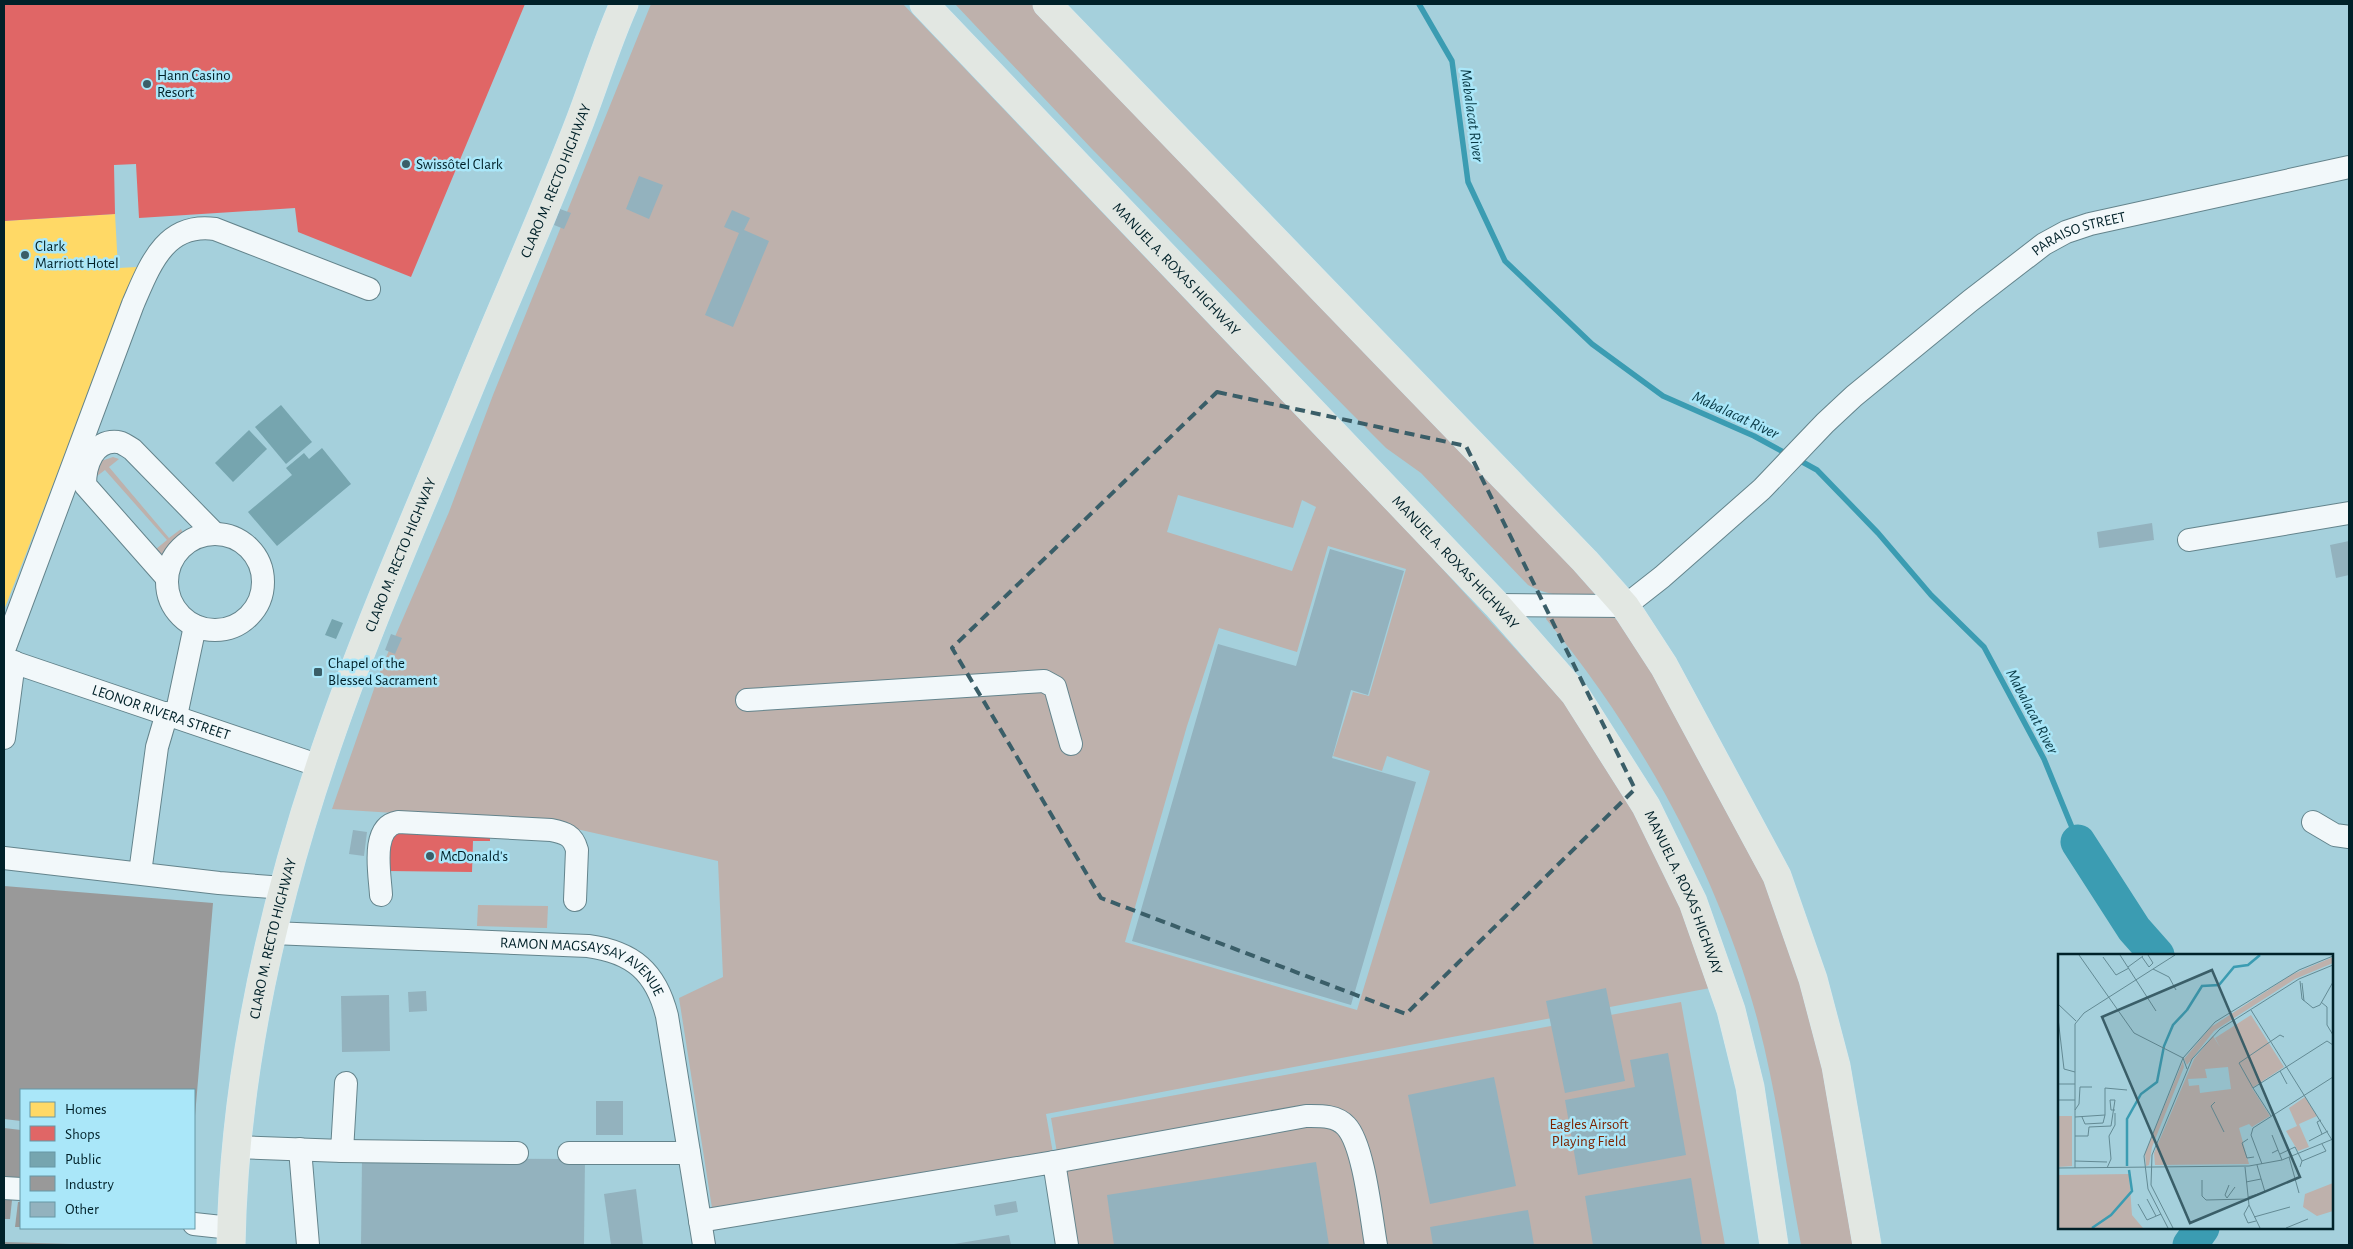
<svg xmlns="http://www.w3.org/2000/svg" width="2353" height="1249" font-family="'Alegreya Sans',sans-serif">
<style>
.green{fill:#beb1ac;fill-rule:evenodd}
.homes{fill:#ffd966}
.shops{fill:#e06666}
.public{fill:#76a5af}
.industry{fill:#999}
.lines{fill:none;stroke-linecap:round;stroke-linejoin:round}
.stream{stroke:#3b9cb2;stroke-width:5.5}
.river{stroke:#3b9cb2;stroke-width:35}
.building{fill:#93b2be}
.minor-casing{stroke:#64848c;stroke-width:24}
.major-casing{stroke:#d6eaef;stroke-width:29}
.minor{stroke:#f2f8fa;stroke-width:22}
.major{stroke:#e2e7e2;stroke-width:28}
.marked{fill:none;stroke:#3a5e68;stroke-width:4;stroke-dasharray:10 6;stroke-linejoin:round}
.poi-dot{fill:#3a5e68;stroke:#aae7f9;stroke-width:2}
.labels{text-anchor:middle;stroke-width:5;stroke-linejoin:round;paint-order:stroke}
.poi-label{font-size:15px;fill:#002129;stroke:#aae7f9;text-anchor:start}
.street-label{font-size:15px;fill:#002129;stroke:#aae7f9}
.park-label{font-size:15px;fill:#7d2300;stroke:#aae7f9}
.water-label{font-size:16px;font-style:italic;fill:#083844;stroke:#aae7f9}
.inset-river{fill:none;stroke:#3b9cb2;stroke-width:2.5}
.inset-road{fill:none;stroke:#638a94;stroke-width:1}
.view{fill:#3a5e68;fill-opacity:0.15;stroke:#3a5e68;stroke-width:2.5}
.inset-edge{fill:none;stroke:#002129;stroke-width:2.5}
</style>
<rect width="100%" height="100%" fill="#a5d0dc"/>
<g class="green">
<path d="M 651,4 L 903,4 L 1428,553 L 1568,707 L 1631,805 L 1692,930 L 1710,988 L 1046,1114 L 1053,1153 L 712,1208 L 679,998 L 723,977 L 718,861 L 550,823 L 332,809 L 381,669 L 449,512 L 493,395 ZM 1178,495 L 1293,528 L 1302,500 L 1316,507 L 1292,571 L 1167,532 ZM 1328,546 L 1406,569 L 1369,696 L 1353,692 L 1333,756 L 1382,771 L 1387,756 L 1430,771 L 1357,1010 L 1125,942 L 1187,726 L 1219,628 L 1297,652 Z"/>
<path d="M 955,4 L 1034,4 L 1187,161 L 1600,596 C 1575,597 1551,598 1528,585 L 1421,473 L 1386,448 L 1350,412 L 1092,149 Z"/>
<path d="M 113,457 L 119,459 L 109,467 L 169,538 L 181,529 L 185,538 C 181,552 173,558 159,554 L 156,549 L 167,540 L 105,470 L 93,479 L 101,461 Z"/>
<path d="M 1547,616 L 1613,616 L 1622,625 L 1734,803 L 1813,1006 L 1858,1245 L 1801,1245 C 1787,1171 1777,1095 1758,1022 C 1719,875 1642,736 1546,619 Z"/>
<path d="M 478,905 L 548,906 L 547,928 L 477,926 Z"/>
<path d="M 1681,1002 L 1725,1245 L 1073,1245 L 1051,1118 Z"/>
</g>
<g class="homes">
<path d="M 392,4 L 465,4 L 394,179 L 332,153 Z"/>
<path d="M 115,214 L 118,268 L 138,267 L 4,610 L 4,221 Z"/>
</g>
<g class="shops">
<path d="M 4,4 L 525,4 L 411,277 L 298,232 L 295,208 L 139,218 L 136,164 L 114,165 L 115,214 L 4,221 Z"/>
<path d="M 389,830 L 490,831 L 490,841 L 473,841 L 472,872 L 388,871 Z"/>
</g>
<g class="public">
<path d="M 281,405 L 312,442 L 286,464 L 255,427 Z"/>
<path d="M 249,430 L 267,449 L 233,482 L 215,463 Z"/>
<path d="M 322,448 L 351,484 L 277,546 L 248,512 L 292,475 L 286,468 L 304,453 L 309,459 Z"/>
<path d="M 332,619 L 343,623 L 336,639 L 325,635 Z"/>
</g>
<g class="industry">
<path d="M 4,886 L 213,903 L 195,1116 L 194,1090 L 21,1090 L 21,1121 L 4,1119 Z"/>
<path d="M 4,1128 L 21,1130 L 21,1179 L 4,1177 Z"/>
<path d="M 4,1199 L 12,1200 L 10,1219 L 4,1219 Z"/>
<path d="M 18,1202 L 21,1202 L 21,1227 L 15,1227 Z"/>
<path d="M 4,1242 L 72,1244 L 72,1245 L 4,1245 Z"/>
</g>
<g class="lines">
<g class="stream">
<path d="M 1419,4 L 1452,61 L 1468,182 L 1505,261 L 1592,344 L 1663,396 L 1754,436 L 1789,455"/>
<path d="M 1797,459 L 1817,470 L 1878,533 L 1931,595 L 1984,647 L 2044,759 L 2078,842"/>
</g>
<g class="river">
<path d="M 2078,842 L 2134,929 L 2157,955"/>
<path d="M 2190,1245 L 2202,1228"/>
</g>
</g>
<g class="building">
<path d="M 639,176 L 663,185 L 649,219 L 626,209 Z"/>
<path d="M 560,209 L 571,213 L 564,229 L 554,225 Z"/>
<path d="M 732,210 L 750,218 L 744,230 L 769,241 L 733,327 L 705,315 L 739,233 L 724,227 Z"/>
<path d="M 2152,523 L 2154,540 L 2099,548 L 2097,532 Z"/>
<path d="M 2349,541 L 2349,575 L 2336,578 L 2330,545 Z"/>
<path d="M 1330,549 L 1404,571 L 1368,695 L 1351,690 L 1332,758 L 1416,782 L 1351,1005 L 1132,941 L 1218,644 L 1296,666 Z"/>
<path d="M 391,634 L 402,638 L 395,654 L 385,650 Z"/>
<path d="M 353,830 L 367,832 L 364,856 L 349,854 Z"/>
<path d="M 1606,988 L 1625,1081 L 1565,1093 L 1546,1001 Z"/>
<path d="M 426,991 L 427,1011 L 409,1012 L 408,992 Z"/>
<path d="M 389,995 L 390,1051 L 342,1052 L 341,996 Z"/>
<path d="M 1668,1053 L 1686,1155 L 1578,1175 L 1565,1100 L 1635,1087 L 1630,1060 Z"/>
<path d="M 1494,1077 L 1516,1186 L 1430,1204 L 1408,1095 Z"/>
<rect x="596" y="1101" width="27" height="34"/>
<path d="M 362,1158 L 585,1159 L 584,1245 L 361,1245 Z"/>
<path d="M 1316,1162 L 1329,1245 L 1114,1245 L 1107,1195 Z"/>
<path d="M 1691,1178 L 1702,1245 L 1593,1245 L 1585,1196 Z"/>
<path d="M 636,1189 L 643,1245 L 611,1245 L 604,1194 Z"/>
<path d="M 1016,1201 L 1018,1212 L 996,1216 L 994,1205 Z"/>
<path d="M 1528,1210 L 1534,1245 L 1433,1245 L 1430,1227 Z"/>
<path d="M 1009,1235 L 1011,1245 L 954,1245 L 954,1244 Z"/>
</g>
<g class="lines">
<defs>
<g id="minor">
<circle cx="215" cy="582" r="48"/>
<path d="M 2189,540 L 2349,513"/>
<path d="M 167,578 L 85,485 C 85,466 93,439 118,442 C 122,442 128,447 132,449 L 214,533"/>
<path id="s1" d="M 1497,605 L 1625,606 L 1662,577 L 1762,489 L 1825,423 L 1854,396 L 1970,301 L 2044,244 L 2066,232 L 2090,224 L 2349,167"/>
<path d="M 4,650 L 133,304 C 150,265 165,222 215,229 L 369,289"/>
<path id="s2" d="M 4,659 L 320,766"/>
<path d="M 747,700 L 1044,681 L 1055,687 L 1071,744"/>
<path d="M 176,716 L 195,626"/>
<path d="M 4,738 L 14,662"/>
<path d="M 2313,822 L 2335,835 L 2349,837"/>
<path d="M 4,858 L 219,883 L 284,888"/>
<path d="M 140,873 L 157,747 L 167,713"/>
<path d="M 381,895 C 380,874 370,827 398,822 L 551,830 C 565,833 573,835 577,850 L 575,900"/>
<path id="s3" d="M 272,933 L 588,946 C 633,952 656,972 667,1016 L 704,1245"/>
<path d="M 236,1147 L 342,1151 L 346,1083"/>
<path d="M 300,1149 L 308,1245"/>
<path d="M 342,1151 L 517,1153"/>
<path d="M 569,1153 L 689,1153"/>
<path d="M 1054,1162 L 1306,1116 C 1320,1116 1336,1115 1346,1126 C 1364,1145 1371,1217 1376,1245"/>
<path d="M 4,1188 L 21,1189"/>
<path d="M 700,1221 L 1054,1162 L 1067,1245"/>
<path d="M 194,1224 L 231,1228"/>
</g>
<g id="major">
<path id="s4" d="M 924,4 L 1497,605 L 1575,694 L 1646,806 L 1693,902 L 1731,1010 L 1750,1087 L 1774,1245"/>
<path d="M 1047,4 L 1585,561 L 1625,606 L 1664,666 L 1777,876 L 1813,979 L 1836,1066 L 1867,1245"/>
<path id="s5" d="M 231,1245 C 234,1069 274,896 332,731 C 371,619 419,510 464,401 C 502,307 544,215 580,121 C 595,82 607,42 624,4"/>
</g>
</defs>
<use href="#minor" class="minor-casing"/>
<use href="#major" class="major-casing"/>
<use href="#minor" class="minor"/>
<use href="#major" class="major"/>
</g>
<path class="marked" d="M 1217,392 L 1466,446 L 1635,789 L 1406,1014 L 1101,898 L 952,648 Z"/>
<g class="poi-dot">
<circle cx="147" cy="84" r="5"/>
<circle cx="406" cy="164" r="5"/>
<circle cx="25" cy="255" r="5"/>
<rect x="313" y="667" width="10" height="10" rx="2.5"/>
<circle cx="430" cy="856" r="5"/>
</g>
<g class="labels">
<g class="poi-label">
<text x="157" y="80">Hann Casino<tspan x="157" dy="17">Resort</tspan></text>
<text x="416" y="169">Swissôtel Clark</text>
<text x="35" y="251">Clark<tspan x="35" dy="17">Marriott Hotel</tspan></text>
<text x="328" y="668">Chapel of the<tspan x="328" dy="17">Blessed Sacrament</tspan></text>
<text x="440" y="861">McDonald's</text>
</g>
<g class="street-label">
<text dy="5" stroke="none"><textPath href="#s5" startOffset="1120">CLARO M. RECTO HIGHWAY</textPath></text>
<text dy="5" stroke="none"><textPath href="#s1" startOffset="719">PARAISO STREET</textPath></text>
<text dy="5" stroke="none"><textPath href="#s4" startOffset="366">MANUEL A. ROXAS HIGHWAY</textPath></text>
<text dy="5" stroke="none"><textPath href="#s5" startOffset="715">CLARO M. RECTO HIGHWAY</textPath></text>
<text dy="5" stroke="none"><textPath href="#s4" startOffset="771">MANUEL A. ROXAS HIGHWAY</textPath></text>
<text dy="5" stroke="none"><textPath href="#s2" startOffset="166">LEONOR RIVERA STREET</textPath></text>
<text dy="5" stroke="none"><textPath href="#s4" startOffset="1176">MANUEL A. ROXAS HIGHWAY</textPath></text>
<text dy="5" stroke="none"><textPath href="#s5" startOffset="310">CLARO M. RECTO HIGHWAY</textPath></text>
<text dy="5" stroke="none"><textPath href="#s3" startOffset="318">RAMON MAGSAYSAY AVENUE</textPath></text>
</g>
<g class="park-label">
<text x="1589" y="1129">Eagles Airsoft<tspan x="1589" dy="17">Playing Field</tspan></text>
</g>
<g class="water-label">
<text transform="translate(1473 115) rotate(82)" y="6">Mabalacat River</text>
<text transform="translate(1736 414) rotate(25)" y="6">Mabalacat River</text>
<text transform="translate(2033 711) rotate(62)" y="6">Mabalacat River</text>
</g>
</g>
<g transform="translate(2058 954)">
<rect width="275" height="275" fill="#a5d0dc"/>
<path d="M 275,3 L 275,9 L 237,25 L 156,77 L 129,111 L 126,105 L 153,73 L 235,20 ZM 193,61 L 226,113 L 194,134 L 212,162 L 194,173 L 191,170 L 181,174 L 191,210 L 97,211 L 96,199 L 136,105 L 155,82 L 162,93 L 157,84 ZM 170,113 L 173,135 L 142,139 L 141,131 L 131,132 L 130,125 L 149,124 L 147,115 ZM 125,107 L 126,113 L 94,193 L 91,211 L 88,212 L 87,199 ZM 247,143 L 259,162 L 241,170 L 251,193 L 240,197 L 228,177 L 239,172 L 231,154 ZM 0,162 L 14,162 L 14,212 L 0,213 ZM 71,220 L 74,261 L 85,274 L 0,274 L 0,221 ZM 275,229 L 275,257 L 259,262 L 245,253 L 247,240 Z" fill="#beb1ac" fill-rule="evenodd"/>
<path class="inset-river" d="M 129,56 L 144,32 L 161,31 L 176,13 L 190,11 L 202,1M 69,212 L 69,165 L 83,140 L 99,128 L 106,92 L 115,71 L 129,56M 34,274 L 53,261 L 74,237 L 71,216"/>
<path class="inset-road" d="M 21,1 L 76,79 L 125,104 L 129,115M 62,1 L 98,57M 45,3 L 58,21 L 71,14M 84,3 L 91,13 L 95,9 L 90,1M 70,13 L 85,2M 95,15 L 111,23 L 118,36M 242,27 L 244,45 L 255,54 L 262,51 L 275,28M 244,29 L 246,47M 263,48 L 269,53 L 269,71 L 275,81M 0,50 L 18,67M 193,56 L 274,186M 0,64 L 6,115 L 17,118M 0,130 L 17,130M 229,130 L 222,117 L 269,87 L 275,91M 195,134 L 181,109 L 222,81 L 226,83M 0,146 L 17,146M 57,146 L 52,146 L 53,156 L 57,156M 157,148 L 153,152 L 166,178M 17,156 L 21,150 L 22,133 L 34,133M 213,162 L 195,134 L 222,117M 17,163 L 47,161 L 47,134 L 69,136M 24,163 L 27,170 L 45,169 L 47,161M 263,166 L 259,168 L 264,180M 214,181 L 220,196M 17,182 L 30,182 L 31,173 L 53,172 L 57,146M 190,185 L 184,189 L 189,204 L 196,203M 251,187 L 270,177M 214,199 L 220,196 L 224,206M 222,200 L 237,193 L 244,207M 231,203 L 241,239M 17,207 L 49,208M 204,210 L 193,181 L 195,174 L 275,123M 187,213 L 191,251 L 202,274M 242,213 L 244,207 L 268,197 L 264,190M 0,214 L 191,212 L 224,206 L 275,185M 17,214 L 17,70 L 26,59 L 117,1M 49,214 L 53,205 L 51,182 L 57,171 L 57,159M 144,226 L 144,242 L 148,246 L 190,245M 188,228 L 203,225M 171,231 L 167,241 L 169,244 L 177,233M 190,243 L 207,238 L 199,211M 89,245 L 98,262M 80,250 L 89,266 L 103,260M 191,251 L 186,260 L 190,269 L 198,267M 196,263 L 232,253M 110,274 L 90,235 L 86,202 L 125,104 L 157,68 L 241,16 L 275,2M 115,274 L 93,231 L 94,201 L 134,105 L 162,75 L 241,25 L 275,11M 228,274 L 250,265"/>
<path class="view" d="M 154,16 L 242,223 L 132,269 L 44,63 Z"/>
<rect width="275" height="275" class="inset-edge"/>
</g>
<rect width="2353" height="1249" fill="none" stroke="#002129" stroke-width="10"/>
<rect x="20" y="1089" width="175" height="140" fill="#aae7f9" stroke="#6698a6"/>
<rect x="30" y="1102" width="25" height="15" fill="#ffd966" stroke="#6698a6"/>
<text x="65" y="1114" font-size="15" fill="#002129">Homes</text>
<rect x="30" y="1126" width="25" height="15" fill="#e06666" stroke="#6698a6"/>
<text x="65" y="1139" font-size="15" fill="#002129">Shops</text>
<rect x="30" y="1152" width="25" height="15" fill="#76a5af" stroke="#6698a6"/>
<text x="65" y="1164" font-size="15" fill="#002129">Public</text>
<rect x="30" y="1176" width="25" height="15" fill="#999999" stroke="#6698a6"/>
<text x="65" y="1189" font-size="15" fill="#002129">Industry</text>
<rect x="30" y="1202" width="25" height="15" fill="#93b2be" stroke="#6698a6"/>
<text x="65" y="1214" font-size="15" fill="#002129">Other</text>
</svg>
